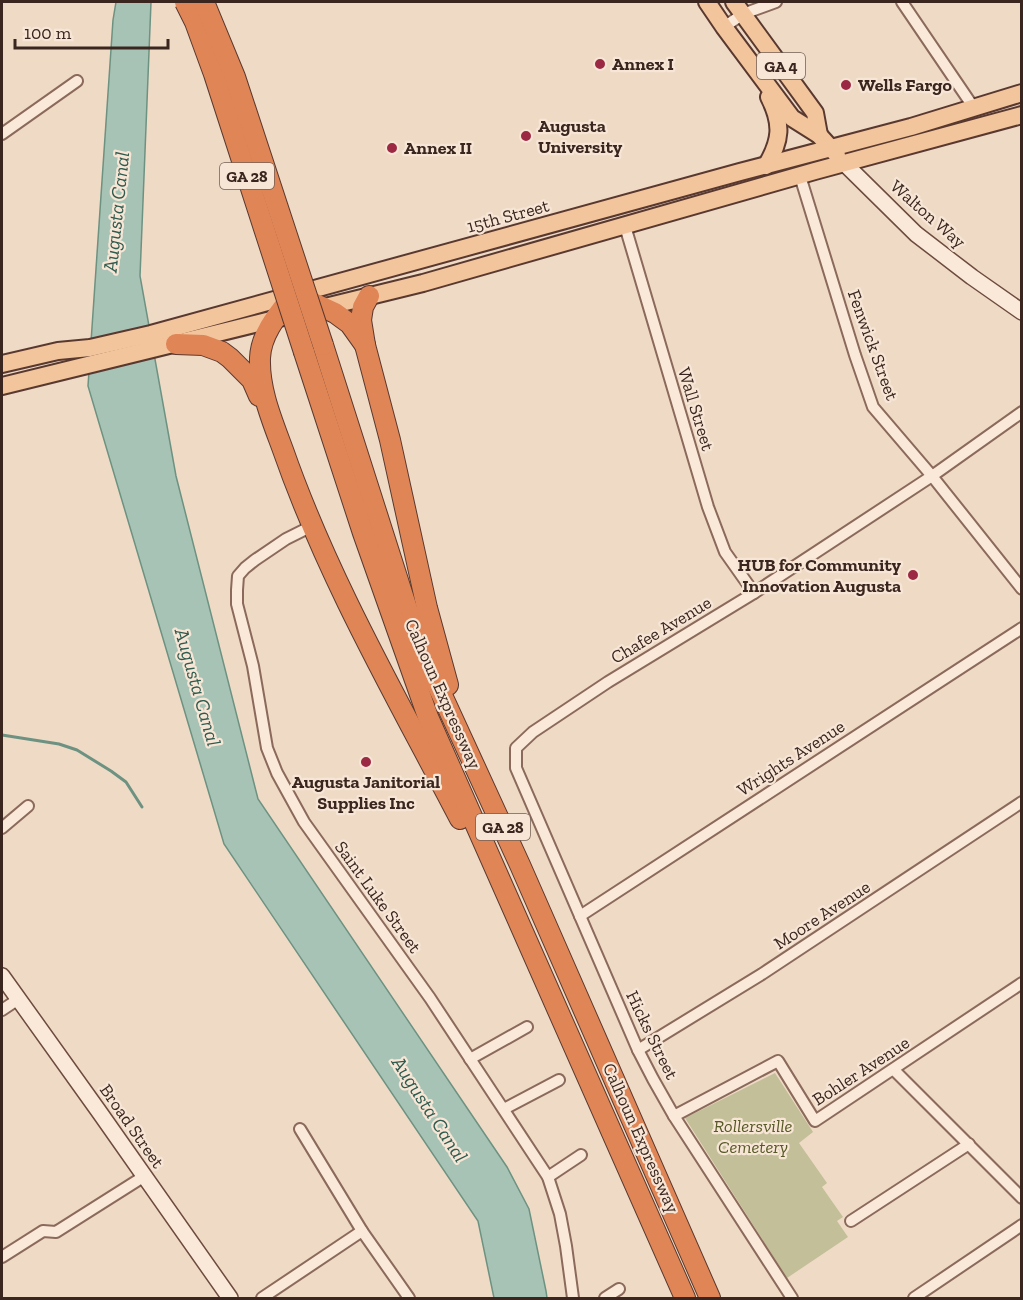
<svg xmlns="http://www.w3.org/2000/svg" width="1023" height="1300" font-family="'Zilla Slab',serif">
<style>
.cemetery{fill:#c3bf98}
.water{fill:#a7c3b5;stroke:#6d9281;stroke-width:1.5}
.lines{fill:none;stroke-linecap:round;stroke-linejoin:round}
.stream{stroke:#6d9281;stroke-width:3}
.minor-casing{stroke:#8b6a5b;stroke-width:14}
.secondary-casing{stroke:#6d4b3e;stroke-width:18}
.primary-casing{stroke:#59392f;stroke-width:20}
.motorway-casing{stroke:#59392f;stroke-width:22}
.minor{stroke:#fae9d9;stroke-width:10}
.secondary{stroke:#fae9d9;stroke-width:15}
.primary{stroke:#f3c59d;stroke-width:16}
.motorway{stroke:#e08556;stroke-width:20}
.motorway-bridge-casing{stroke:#59392f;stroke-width:22;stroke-linecap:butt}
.motorway-bridge{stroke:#e08556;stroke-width:20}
.poi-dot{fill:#9c2943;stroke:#f7e6d6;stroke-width:2}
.labels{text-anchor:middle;stroke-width:4.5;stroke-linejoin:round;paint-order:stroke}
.shield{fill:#f7e6d6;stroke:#736056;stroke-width:1.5}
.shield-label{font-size:16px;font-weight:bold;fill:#3b261f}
.poi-label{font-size:18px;font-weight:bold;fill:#3b261f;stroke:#f7e6d6;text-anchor:start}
.street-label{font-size:18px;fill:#3b261f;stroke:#f7e6d6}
.park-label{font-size:18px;font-style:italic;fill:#565825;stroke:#f7e6d6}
.water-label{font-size:20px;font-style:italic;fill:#2e5b4e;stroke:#f7e6d6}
</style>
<rect width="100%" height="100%" fill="#efdac6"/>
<path class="cemetery" d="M 775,1073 L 813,1132 L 799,1143 L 827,1183 L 822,1187 L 843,1217 L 837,1221 L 848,1237 L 787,1278 L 685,1118 Z"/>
<path class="water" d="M 116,2 L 151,2 L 140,276 L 176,476 L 258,799 L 507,1167 L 529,1209 L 546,1291 L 547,1298 L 494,1298 L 478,1221 L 224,844 L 88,386 L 113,20 Z"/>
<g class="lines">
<path class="stream" d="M 2,735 L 59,744 L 77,750 L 111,771 L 126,782 L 142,807"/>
<defs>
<g id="minor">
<path d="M 902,2 L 974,108"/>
<path d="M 724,27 L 743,14 L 776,2"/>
<path d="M 2,134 L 77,81"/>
<path d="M 800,176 L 855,355 L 873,407 L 932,476 L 1022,589"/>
<path d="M 625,226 L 708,507 L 725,552 L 754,593"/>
<path d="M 312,526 L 286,539 L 255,560 L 245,568 L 238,576 L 237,590 L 237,604 L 253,666 L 267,748 L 277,773 L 304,822 L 430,998 L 548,1177 L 560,1214 L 566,1246 L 573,1298"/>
<path d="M 2,828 L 28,806"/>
<path d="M 580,916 L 1022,628"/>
<path d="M 2,1010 L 17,1000"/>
<path d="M 638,1050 L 762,974 L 1022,802"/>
<path d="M 470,1059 L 527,1027"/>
<path d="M 894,1070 L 1022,1198"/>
<path d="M 504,1109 L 559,1080"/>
<path d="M 674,1116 L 778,1061 L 815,1121 L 1022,983"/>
<path d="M 300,1129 L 362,1231 L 409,1298"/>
<path d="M 548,1177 L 581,1155"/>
<path d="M 851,1221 L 969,1144"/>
<path d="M 2,1257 L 43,1231 L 56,1232 L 143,1177"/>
<path d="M 262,1298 L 362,1231"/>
<path d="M 605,1298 L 619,1289"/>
<path d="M 792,1298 L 674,1116 L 653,1079 L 638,1050 L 516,768 L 516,748 L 533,732 L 608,682 L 754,593 L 932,476 L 1022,412"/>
<path d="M 914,1298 L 1022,1225"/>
</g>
<g id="secondary">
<path d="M 844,163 L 916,234 L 972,277 L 1022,312"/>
<path d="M 2,976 L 100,1113 L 230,1298"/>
</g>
<g id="primary">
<path d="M 707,2 L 724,27 L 792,118 L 819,135 L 837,155"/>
<path d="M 734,2 L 815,113 L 819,135"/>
<path d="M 766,166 C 781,141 783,124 769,97"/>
<path d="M 317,309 L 423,283 L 815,171 L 1022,115"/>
<path d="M 2,364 L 58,351 L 90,348 L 151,334 L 740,172 L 911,127 L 1022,93"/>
<path d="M 2,386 L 283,317"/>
</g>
<g id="motorway">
<path d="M 369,296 L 363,307 L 361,320 L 365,345 L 390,440 L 427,608 L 448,685"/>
<path d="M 176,344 L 203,345 L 222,352 L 230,358 L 252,380 L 259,396"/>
<path d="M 323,345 L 418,643 L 520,865 L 710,1298"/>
<path d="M 365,345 L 350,324 L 335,313 L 294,294 C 279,313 261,333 260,358 C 259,390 272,420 283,450 C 328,579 397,698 460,819"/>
<path d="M 304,352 L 363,533 L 428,717 L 685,1298"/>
</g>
</defs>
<use href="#minor" class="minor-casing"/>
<use href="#secondary" class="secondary-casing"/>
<use href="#primary" class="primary-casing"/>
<use href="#motorway" class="motorway-casing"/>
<use href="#minor" class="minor"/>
<use href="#secondary" class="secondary"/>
<use href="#primary" class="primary"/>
<use href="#motorway" class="motorway"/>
<defs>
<g id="motorway-bridge">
<path d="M 185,2 L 195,22 L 214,74 L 304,352"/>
<path d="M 204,2 L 235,77 L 323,345"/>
</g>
</defs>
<use href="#motorway-bridge" class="motorway-bridge-casing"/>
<use href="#motorway-bridge" class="motorway-bridge"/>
</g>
<g class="poi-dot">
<circle cx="600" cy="64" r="6"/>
<circle cx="846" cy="85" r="6"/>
<circle cx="526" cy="136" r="6"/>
<circle cx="392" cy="148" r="6"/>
<circle cx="913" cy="575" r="6"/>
<circle cx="366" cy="762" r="6"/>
</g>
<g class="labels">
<g class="shield">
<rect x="757" y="53" width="48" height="26" rx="4.5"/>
<rect x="220" y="163" width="54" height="26" rx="4.5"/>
<rect x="476" y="814" width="54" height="26" rx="4.5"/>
</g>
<g class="shield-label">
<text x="781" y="72">GA 4</text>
<text x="247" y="182">GA 28</text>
<text x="503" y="833">GA 28</text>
</g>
<g class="poi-label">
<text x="612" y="70">Annex I</text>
<text x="858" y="91">Wells Fargo</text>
<text x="538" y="132">Augusta<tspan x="538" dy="21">University</tspan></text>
<text x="404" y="154">Annex II</text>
<text x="901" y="571" text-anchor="end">HUB for Community<tspan x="901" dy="21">Innovation Augusta</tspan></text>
<text x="366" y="788" text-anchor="middle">Augusta Janitorial<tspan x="366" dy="21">Supplies Inc</tspan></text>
</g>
<g class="street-label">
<text transform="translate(928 214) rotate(41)" y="6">Walton Way</text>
<text transform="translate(508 216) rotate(-15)" y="6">15th Street</text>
<text transform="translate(873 345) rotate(70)" y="6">Fenwick Street</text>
<text transform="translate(696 409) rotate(73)" y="6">Wall Street</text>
<text transform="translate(661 630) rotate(-31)" y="6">Chafee Avenue</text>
<text transform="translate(443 694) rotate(66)" y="6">Calhoun Expressway</text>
<text transform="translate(791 758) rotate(-33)" y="6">Wrights Avenue</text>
<text transform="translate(378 897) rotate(54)" y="6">Saint Luke Street</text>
<text transform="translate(822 915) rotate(-33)" y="6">Moore Avenue</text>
<text transform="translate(652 1035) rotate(64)" y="6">Hicks Street</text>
<text transform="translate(861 1071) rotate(-33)" y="6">Bohler Avenue</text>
<text transform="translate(132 1126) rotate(55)" y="6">Broad Street</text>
<text transform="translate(641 1138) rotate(66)" y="6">Calhoun Expressway</text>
</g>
<g class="park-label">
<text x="753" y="1132">Rollersville<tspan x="753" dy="21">Cemetery</tspan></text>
</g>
<g class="water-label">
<text transform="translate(116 212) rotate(-84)" y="7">Augusta Canal</text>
<text transform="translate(198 687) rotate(74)" y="7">Augusta Canal</text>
<text transform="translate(430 1109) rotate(57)" y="7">Augusta Canal</text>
</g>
</g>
<rect width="1023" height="1300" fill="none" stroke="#3b261f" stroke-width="6"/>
<path d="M15 39v9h153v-9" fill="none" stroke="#3b261f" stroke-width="3"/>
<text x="24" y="39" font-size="18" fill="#3b261f" stroke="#f7e6d6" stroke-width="4.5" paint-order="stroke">100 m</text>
</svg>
